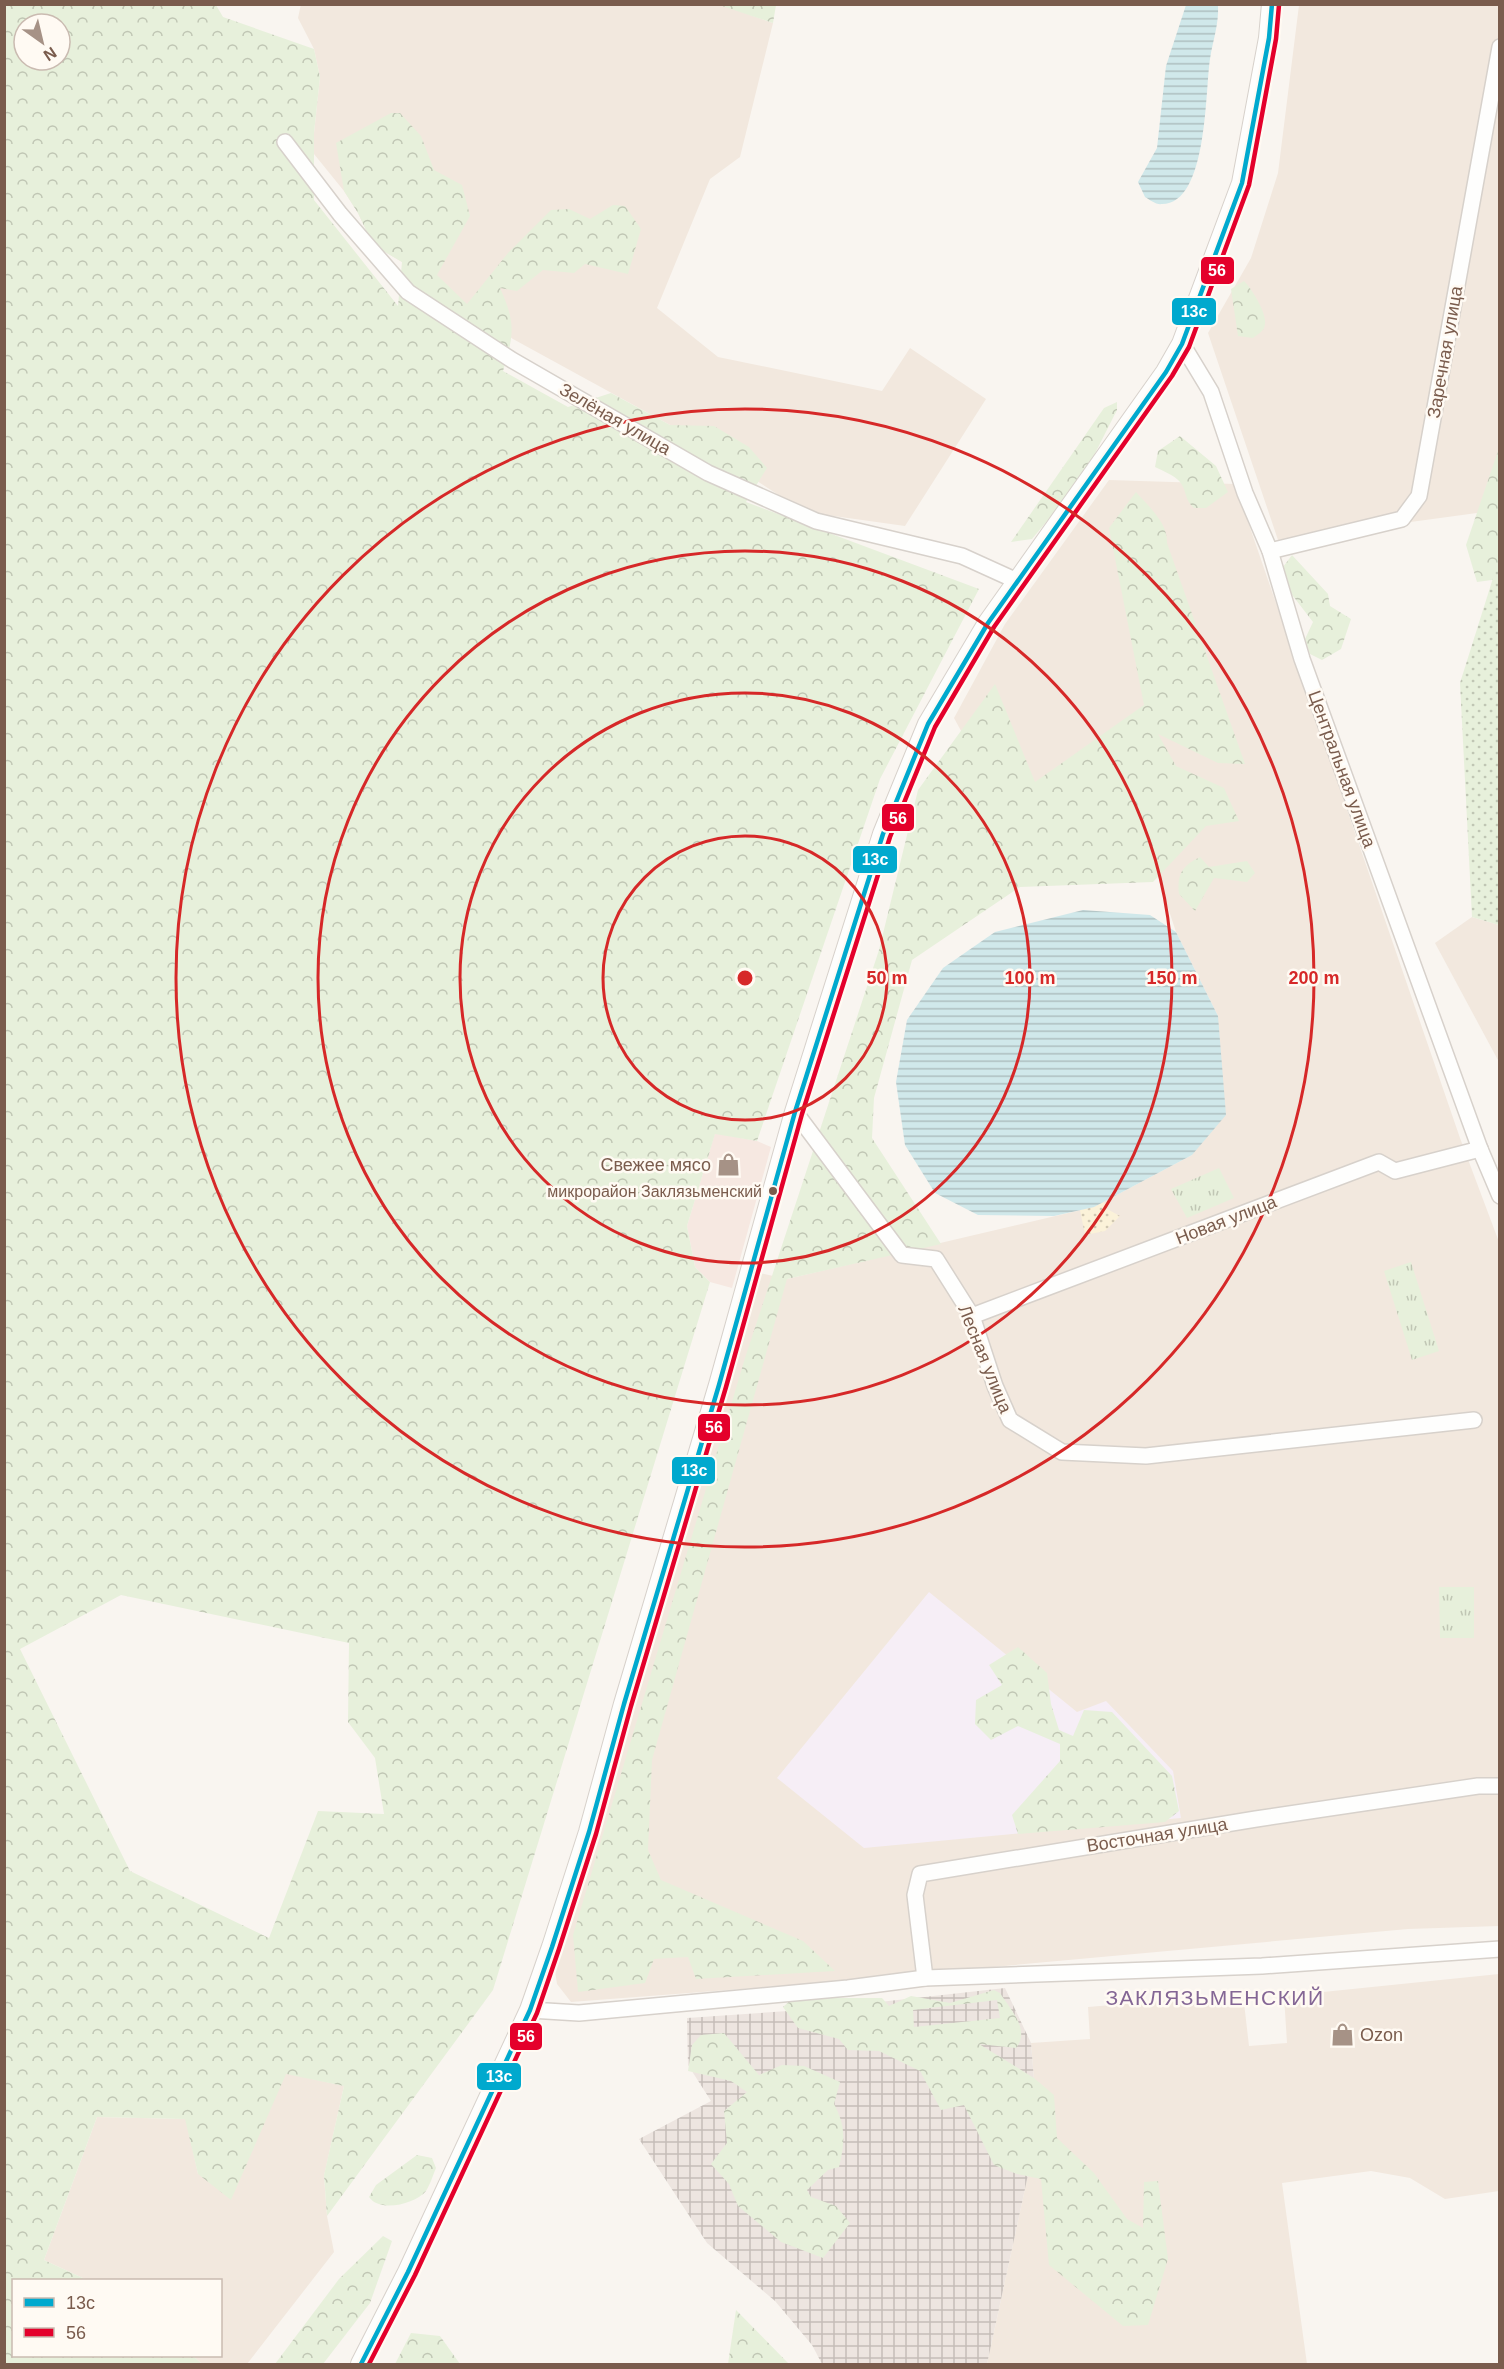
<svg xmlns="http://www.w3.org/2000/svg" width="1504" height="2369" font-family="Arial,sans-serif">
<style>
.residential{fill:#f2e8de}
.commercial{fill:#f6e8e1}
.industrial{fill:url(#industrial-grid)}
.education{fill:#f6eef6}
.forest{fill:url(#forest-crowns);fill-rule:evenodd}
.sand{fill:url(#sand-dots)}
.park{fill:url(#park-tufts)}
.garden{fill:url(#garden-dots)}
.water{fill:url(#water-rules)}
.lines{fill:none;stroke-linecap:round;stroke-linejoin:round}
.minor-casing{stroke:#d7d1cb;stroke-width:18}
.tertiary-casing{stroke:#d7d1cb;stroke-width:22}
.minor{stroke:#fefefd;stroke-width:15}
.tertiary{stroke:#fefefd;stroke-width:20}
.bus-1-casing{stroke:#fffaf3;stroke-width:9}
.bus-2-casing{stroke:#fffaf3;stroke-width:9}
.bus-1{stroke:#00a9ce;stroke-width:4.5}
.bus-2{stroke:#e4002b;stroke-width:4.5}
.ring{fill:none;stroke:#d62828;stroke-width:3}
.bus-dot{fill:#7a5c4d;stroke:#fffaf3;stroke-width:2}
.labels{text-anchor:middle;stroke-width:5;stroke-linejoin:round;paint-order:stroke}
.bus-label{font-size:16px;fill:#7a5c4d;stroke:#fffaf3;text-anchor:end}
.street-label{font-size:18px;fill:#7a5c4d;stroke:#fffaf3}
.poi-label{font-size:18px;fill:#7a5c4d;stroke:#fffaf3;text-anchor:end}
.quarter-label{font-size:21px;letter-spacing:1.5px;fill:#846695;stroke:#fffaf3}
.centre{fill:#d62828;stroke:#fffaf3;stroke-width:3}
.ring-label{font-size:18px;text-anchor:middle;font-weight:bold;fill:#d62828;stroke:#fffaf3;stroke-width:5;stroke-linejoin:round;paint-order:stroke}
.line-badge{stroke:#fffaf3;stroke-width:2}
.badge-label{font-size:16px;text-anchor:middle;font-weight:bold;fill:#fff}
</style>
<defs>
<pattern id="industrial-grid" width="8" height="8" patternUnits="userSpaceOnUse" patternTransform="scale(1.5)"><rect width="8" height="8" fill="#ede5e0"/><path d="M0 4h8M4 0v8" fill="none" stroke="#c5bdb8"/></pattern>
<pattern id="forest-crowns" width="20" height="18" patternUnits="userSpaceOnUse" patternTransform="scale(1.5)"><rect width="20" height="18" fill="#e7f0db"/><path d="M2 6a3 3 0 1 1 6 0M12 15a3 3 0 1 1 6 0" fill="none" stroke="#c0c6b4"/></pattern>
<pattern id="sand-dots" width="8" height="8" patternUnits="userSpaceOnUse" patternTransform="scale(1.5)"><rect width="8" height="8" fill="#fbf2d9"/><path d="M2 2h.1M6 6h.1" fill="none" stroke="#d0c7b2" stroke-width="1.8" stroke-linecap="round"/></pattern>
<pattern id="park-tufts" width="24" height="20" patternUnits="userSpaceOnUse" patternTransform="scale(1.5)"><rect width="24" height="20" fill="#e7f0db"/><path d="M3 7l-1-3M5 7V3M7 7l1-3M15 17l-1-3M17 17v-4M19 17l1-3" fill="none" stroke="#c0c6b4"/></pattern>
<pattern id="garden-dots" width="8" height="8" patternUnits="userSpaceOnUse" patternTransform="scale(1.5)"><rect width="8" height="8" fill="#e7f0db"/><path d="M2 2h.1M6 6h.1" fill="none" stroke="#c0c6b4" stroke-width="1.8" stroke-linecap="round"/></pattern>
<pattern id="water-rules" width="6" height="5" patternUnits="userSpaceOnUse" patternTransform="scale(1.5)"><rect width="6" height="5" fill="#d0e8ea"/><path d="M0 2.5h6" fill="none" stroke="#aebfc0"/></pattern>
</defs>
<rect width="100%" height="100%" fill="#f9f5f0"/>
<g class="residential">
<path d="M 301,4 L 719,4 L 773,23 L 740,157 L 710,179 L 657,308 L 718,357 L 882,391 L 910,348 L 986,399 L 905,526 L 805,512 L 670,425 L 513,339 L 402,262 L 373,245 L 358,213 L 344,191 L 314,154 L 314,133 L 320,77 L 314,49 L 298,18 Z"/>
<path d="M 1299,5 L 1499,5 L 1499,510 L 1278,540 L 1208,333 L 1251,258 L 1278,173 Z"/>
<path d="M 1109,480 L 1235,484 L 1460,1138 L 1499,1242 L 1499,1926 L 1408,1929 L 806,1984 L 571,2002 L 557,1984 L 554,1964 L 760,1273 L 787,1279 L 1094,1207 L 1192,1155 L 1218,1016 L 1176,932 L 1118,756 L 1002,806 L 954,718 L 1005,624 Z"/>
<path d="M 1472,917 L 1499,925 L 1499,1062 L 1435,943 Z"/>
<path d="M 1499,1974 L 1499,2191 L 1445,2199 L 1410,2178 L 1371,2171 L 1282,2183 L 1307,2364 L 987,2364 L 1038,2129 L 1031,2043 L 1090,2039 L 1088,2007 L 1243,1994 L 1249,2046 L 1287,2043 L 1284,1996 Z"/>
<path d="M 286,2073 L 344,2086 L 324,2176 L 327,2216 L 334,2252 L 247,2364 L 202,2364 L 193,2356 L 220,2356 L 220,2280 L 87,2280 L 44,2260 L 97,2117 L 186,2119 L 198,2174 Z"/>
</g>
<path class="commercial" d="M 715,1133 L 757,1141 L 771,1147 L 732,1288 L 710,1282 L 695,1267 L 687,1226 Z"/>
<path class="industrial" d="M 1005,1988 L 1031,2043 L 1038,2129 L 987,2364 L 822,2364 L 812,2345 L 775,2301 L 707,2243 L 639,2139 L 711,2101 L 688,2065 L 687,2018 L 817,2009 Z"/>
<path class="education" d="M 929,1592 L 1077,1712 L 1106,1701 L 1173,1771 L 1181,1818 L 864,1848 L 777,1778 Z"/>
<g class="forest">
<path d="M 5,5 L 216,5 L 223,17 L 314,49 L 320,77 L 314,133 L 314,200 L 398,306 L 402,262 L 373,245 L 358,213 L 344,191 L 336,143 L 391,113 L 400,113 L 421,136 L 434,170 L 462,185 L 470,216 L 437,275 L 467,304 L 508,253 L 551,210 L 569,209 L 590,219 L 613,205 L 625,206 L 641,229 L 628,274 L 585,264 L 574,273 L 543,270 L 517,291 L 500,288 C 516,323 514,335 503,371 L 568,407 L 611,393 L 670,425 L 714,426 L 749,447 L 767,468 L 746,502 L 979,589 L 880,779 L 757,1141 L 715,1134 L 687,1226 L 695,1267 L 710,1282 L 493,1990 L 327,2216 L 324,2175 L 344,2086 L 286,2074 L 231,2200 L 198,2174 L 185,2119 L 97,2117 L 44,2260 L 87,2280 L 14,2280 L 14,2356 L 193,2356 L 202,2364 L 5,2364 ZM 24,24 L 60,24 L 60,60 L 24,60 ZM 121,1595 L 349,1643 L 348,1722 L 375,1758 L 384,1814 L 318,1811 L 269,1938 L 130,1871 L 20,1649 Z"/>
<path d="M 719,5 L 776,5 L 773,23 Z"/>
<path d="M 1244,281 C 1252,289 1270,317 1264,328 C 1262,332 1257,335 1253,338 L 1238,336 L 1231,289 Z"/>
<path d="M 1117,402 L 1117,410 L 1082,479 L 1032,539 L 1011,542 L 1104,408 Z"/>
<path d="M 1180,436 L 1216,466 L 1228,492 L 1206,508 L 1194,508 C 1184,499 1187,491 1180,482 C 1174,475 1163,471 1155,467 L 1158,451 Z"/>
<path d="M 1499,448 L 1499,579 L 1477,582 L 1466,545 Z"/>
<path d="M 1136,492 C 1149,507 1168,523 1167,543 L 1245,764 L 1218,763 L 1158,734 L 1176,766 L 1224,788 L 1239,821 L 1206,826 L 1153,882 L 1020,887 L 912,960 L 874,1098 L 872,1138 L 941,1244 L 787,1279 L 652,1760 L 648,1850 L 661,1880 L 803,1941 L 835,1971 L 696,1979 L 688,1957 L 654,1959 L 645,1983 L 578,1992 L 573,1935 L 745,1358 L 879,950 L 918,790 L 995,684 L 1035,782 L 1144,705 L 1109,528 Z"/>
<path d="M 1292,555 L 1328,594 L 1330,606 L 1351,619 L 1341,649 L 1322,660 L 1310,654 L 1305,639 L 1313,622 L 1286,587 L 1283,567 Z"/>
<path d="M 1200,857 L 1209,867 L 1247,861 L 1255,873 L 1247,882 L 1214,878 L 1195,911 L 1179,894 C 1177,874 1182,866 1200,857 Z"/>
<path d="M 1018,1647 L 1047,1673 L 1051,1704 L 1059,1730 L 1073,1736 L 1084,1710 L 1112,1712 L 1172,1776 L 1179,1811 L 1165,1822 L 1018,1834 L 1012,1815 L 1060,1761 L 1060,1744 L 1018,1726 L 991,1740 L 975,1724 L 976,1700 L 1002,1685 L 989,1665 Z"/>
<path d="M 994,1990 L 1000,1993 C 1010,2009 1031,2030 1016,2048 L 979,2044 L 1034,2078 L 1054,2095 L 1057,2138 L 1094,2173 L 1127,2219 L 1143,2228 L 1144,2182 L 1158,2181 L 1168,2259 L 1148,2325 L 1123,2326 L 1049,2265 L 1041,2179 L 1017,2174 L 994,2165 L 964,2105 L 941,2110 L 920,2071 L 879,2051 L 848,2050 L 839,2039 L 798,2028 L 783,2007 L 793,1998 L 882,1998 L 889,2006 L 911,1996 L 950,2003 ZM 997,2000 L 1000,2018 L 914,2027 L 913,2010 Z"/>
<path d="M 724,2033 L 759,2075 L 782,2065 L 804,2066 L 840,2082 L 834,2104 C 846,2126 845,2143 839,2167 L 828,2170 L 807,2190 L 811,2197 L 836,2206 L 850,2223 L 823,2258 L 781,2242 L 738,2206 L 729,2184 L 711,2164 L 727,2143 L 724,2111 L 747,2092 L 731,2081 L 688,2071 L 692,2045 L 701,2035 Z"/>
<path d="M 417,2155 L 432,2158 L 436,2168 C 433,2175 430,2185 426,2191 C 415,2204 380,2213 369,2197 L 376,2185 Z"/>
<path d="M 383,2236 L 392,2241 L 370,2303 L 323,2364 L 275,2364 L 339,2279 Z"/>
<path d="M 736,2310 L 789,2364 L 728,2364 Z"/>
<path d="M 411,2333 L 440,2336 L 460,2364 L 395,2364 Z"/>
</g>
<path class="sand" d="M 1104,1202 L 1107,1209 L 1120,1216 L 1105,1231 L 1085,1235 L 1080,1210 L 1094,1207 Z"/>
<g class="park">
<path d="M 1219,1168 L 1234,1198 L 1187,1218 L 1171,1189 Z"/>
<path d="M 1411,1262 L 1439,1351 L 1412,1360 L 1384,1271 Z"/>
<path d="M 1439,1587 L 1474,1587 L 1474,1638 L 1440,1638 Z"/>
</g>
<path class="garden" d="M 1499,559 L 1499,925 L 1472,917 L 1460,683 Z"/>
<g class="water">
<path d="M 1186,5 L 1218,5 C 1219,25 1213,39 1210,59 C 1205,90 1208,204 1162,204 C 1156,205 1150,200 1145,197 L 1138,182 L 1157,148 L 1166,66 Z"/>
<path d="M 1083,910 L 1150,915 L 1176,932 L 1218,1016 L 1226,1115 L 1192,1155 L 1094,1207 L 1054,1216 L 978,1215 L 935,1193 L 905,1145 L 896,1082 L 907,1020 L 943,968 L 995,932 Z"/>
</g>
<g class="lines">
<defs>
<g id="minor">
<path d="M 285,142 L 340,214 L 408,292 L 512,360 L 708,473 L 816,521 L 962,556 L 1017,581"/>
<path d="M 1182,344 L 1211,392 L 1245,493 L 1270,551 L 1302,659 L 1480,1149 L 1500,1196"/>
<path d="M 1270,551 L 1402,519 L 1419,496 L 1500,47"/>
<path d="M 795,1112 L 902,1255 L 936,1259 L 972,1316 L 995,1386 L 1010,1420 L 1062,1452 L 1146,1456 L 1474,1420"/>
<path d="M 972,1316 L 1379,1162 L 1395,1171 L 1480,1149"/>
<path d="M 925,1978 L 915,1895 L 920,1874 L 1256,1819 L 1478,1786 L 1500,1786"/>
<path d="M 530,2010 L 579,2013 L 848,1988 L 925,1978 L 1262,1966 L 1500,1949"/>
</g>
<path id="tertiary" d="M 361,2364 L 408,2272 L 530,2010 L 552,1947 L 589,1832 L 624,1704 L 719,1385 L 795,1112 L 883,834 L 928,724 L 988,623 L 1166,372 L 1182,344 L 1242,183 L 1269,38 L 1272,4"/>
</defs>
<use href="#minor" class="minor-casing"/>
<use href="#tertiary" class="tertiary-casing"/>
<use href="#minor" class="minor"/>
<use href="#tertiary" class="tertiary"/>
<defs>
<path id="bus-1" d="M 361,2364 L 408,2272 L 530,2010 L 552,1947 L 589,1832 L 624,1704 L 719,1385 L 795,1112 L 883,834 L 928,724 L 988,623 L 1166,372 L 1182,344 L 1242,183 L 1269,38 L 1272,4"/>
<path id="bus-2" d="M 369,2364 L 415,2275 L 537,2013 L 559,1949 L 596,1834 L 631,1706 L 726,1387 L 802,1114 L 890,837 L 935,727 L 994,627 L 1172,376 L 1189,347 L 1249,185 L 1276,39 L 1279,5"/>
</defs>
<use href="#bus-1" class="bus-1-casing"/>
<use href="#bus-2" class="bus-2-casing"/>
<use href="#bus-1" class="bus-1"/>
<use href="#bus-2" class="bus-2"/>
</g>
<g class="ring">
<circle cx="745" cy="978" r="142"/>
<circle cx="745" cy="978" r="285"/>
<circle cx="745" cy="978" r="427"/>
<circle cx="745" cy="978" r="569"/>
</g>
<defs>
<symbol id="shop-bare" viewBox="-9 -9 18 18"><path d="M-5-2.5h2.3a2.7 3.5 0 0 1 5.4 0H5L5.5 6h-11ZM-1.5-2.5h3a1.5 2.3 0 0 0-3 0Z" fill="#a69286" stroke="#fffaf3" stroke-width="2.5" paint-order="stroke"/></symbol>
</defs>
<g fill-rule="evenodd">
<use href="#shop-bare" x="712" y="1148" width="33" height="33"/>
<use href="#shop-bare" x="1326" y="2018" width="33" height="33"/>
</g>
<circle class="bus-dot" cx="773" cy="1191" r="5"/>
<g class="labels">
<g class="bus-label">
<text x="762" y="1197">микрорайон Заклязьменский</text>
</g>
<g class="street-label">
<text transform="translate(1445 352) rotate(-80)" y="6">Заречная улица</text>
<text transform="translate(615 419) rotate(30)" y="6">Зелёная улица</text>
<text transform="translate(1342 769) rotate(70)" y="6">Центральная улица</text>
<text transform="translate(1226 1220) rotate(-21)" y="6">Новая улица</text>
<text transform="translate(985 1359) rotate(68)" y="6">Лесная улица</text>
<text transform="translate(1157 1835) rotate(-9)" y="6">Восточная улица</text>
</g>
<g class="poi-label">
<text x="711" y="1171">Свежее мясо</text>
<text x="1360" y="2041" text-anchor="start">Ozon</text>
</g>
<g class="quarter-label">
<text x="1215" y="2005">ЗАКЛЯЗЬМЕНСКИЙ</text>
</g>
</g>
<circle cx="745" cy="978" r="9" class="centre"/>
<g class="ring-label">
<text x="887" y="984">50 m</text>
<text x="1030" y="984">100 m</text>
<text x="1172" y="984">150 m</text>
<text x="1314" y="984">200 m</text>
</g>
<g class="line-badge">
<rect x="1200" y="256" width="35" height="29" rx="6" fill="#e4002b"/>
<rect x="1171" y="297" width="46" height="29" rx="6" fill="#00a9ce"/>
<rect x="881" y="803" width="34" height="29" rx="6" fill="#e4002b"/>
<rect x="852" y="845" width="46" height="29" rx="6" fill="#00a9ce"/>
<rect x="697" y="1413" width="34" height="29" rx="6" fill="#e4002b"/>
<rect x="671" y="1456" width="45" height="29" rx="6" fill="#00a9ce"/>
<rect x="509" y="2022" width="34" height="29" rx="6" fill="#e4002b"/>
<rect x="476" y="2062" width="46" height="29" rx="6" fill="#00a9ce"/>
</g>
<g class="badge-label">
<text x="1217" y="276">56</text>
<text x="1194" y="317">13с</text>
<text x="898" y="824">56</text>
<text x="875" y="865">13с</text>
<text x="714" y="1433">56</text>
<text x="694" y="1476">13с</text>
<text x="526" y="2042">56</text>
<text x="499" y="2082">13с</text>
</g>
<rect width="1504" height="2369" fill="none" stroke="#7a5c4d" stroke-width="12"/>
<rect x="12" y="2279" width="210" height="78" fill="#fffaf3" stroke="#cabbb1" stroke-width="1.5"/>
<rect x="24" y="2298" width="30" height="9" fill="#00a9ce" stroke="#cabbb1" stroke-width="1.5"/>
<text x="66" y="2309" font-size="18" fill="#7a5c4d">13с</text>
<rect x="24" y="2328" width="30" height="9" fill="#e4002b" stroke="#cabbb1" stroke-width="1.5"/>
<text x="66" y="2339" font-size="18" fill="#7a5c4d">56</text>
<g transform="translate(42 42) rotate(146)"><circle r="28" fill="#fffaf3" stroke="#cabbb1" stroke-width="1.5"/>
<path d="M0-4.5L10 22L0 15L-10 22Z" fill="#a69286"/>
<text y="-9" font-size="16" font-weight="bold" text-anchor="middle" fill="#7a5c4d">N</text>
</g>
</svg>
